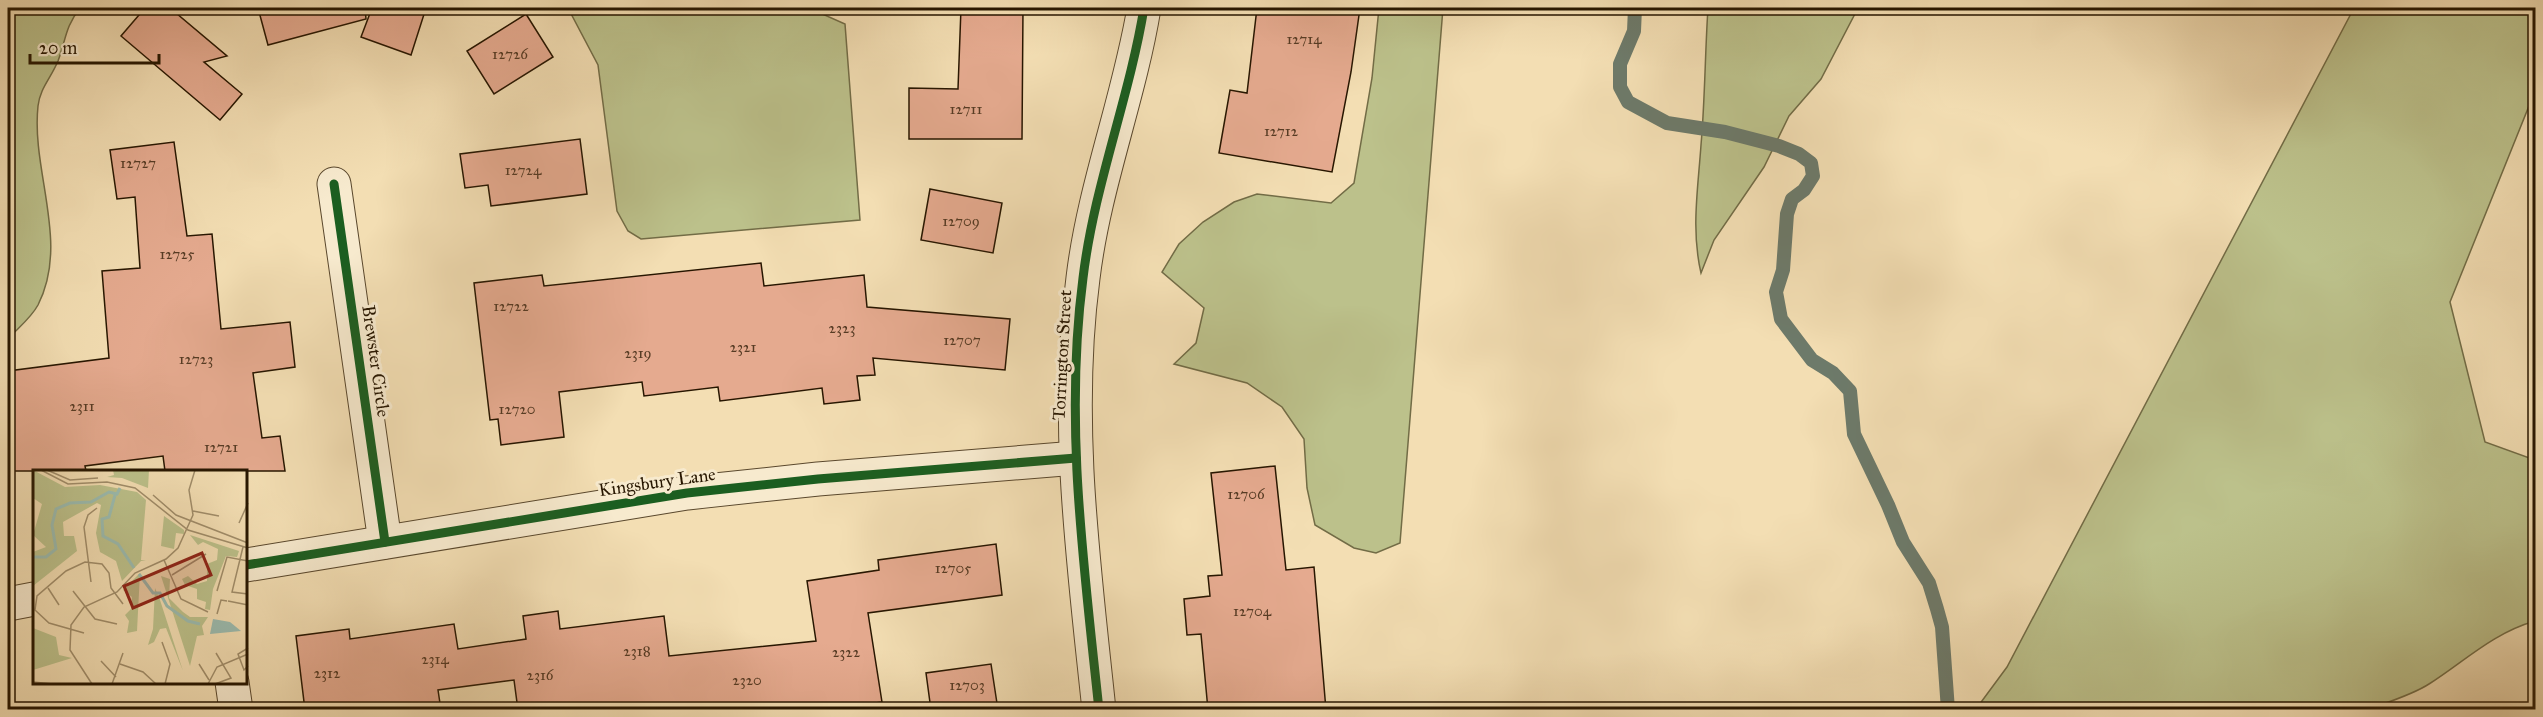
<svg xmlns="http://www.w3.org/2000/svg" width="2543" height="717" font-family="'IM FELL Great Primer',serif">
<style>
.green{fill:#bcc18b;stroke:#726c46;stroke-width:1.5}
.lines{fill:none;stroke-linecap:round;stroke-linejoin:round}
.stream{stroke:#6d7a6a;stroke-width:14}
.building{fill:#e5aa8f;stroke:#271600;stroke-width:1.5}
.minor-casing{stroke:#5a482d;stroke-width:35}
.minor{stroke:#f7eace;stroke-width:33}
.cycleway-casing{stroke:#f7eace;stroke-width:13}
.cycleway{stroke:#1b5e20;stroke-width:9}
.labels{text-anchor:middle;stroke-width:6;stroke-linejoin:round;paint-order:stroke}
.number-label{font-size:15px;fill:#563b24}
.street-label{font-size:18px;fill:#271600;stroke:#f7eace}
.inset-river{fill:none;stroke:#9bbcb0;stroke-width:3}
.inset-road{fill:none;stroke:#a18e6b;stroke-width:1.5}
.view{fill:#8f2418;fill-opacity:0.15;stroke:#8f2418;stroke-width:3}
.inset-edge{fill:none;stroke:#271600;stroke-width:3}
</style>
<rect width="100%" height="100%" fill="#f3deb3"/>
<filter id="stains"><feTurbulence type="fractalNoise" baseFrequency=".00333" numOctaves="4"/><feColorMatrix values="0 0 0 0 .2 0 0 0 0 .09 0 0 0 0 .02 0 0 0 .5 -.17"/></filter>
<radialGradient id="worn" r=".72"><stop offset=".6" stop-color="#630" stop-opacity="0"/><stop offset="1" stop-color="#630" stop-opacity=".3"/></radialGradient>
<g class="green">
<path d="M 8,8 L 80,8 C 65,27 66,40 58,61 C 51,78 40,88 38,106 C 31,172 70,242 38,305 C 31,318 18,328 8,339 Z"/>
<path d="M 568,8 L 809,8 L 845,24 L 860,220 L 641,239 L 628,231 L 617,211 L 598,65 Z"/>
<path d="M 1379,8 L 1443,8 L 1400,543 L 1376,553 L 1354,548 L 1315,525 L 1307,488 L 1304,439 L 1282,407 L 1247,383 L 1174,364 L 1196,343 L 1204,308 L 1162,272 L 1179,244 L 1203,222 L 1234,202 L 1257,194 L 1331,203 L 1354,183 L 1372,78 Z"/>
<path d="M 1708,8 L 1858,8 L 1821,79 L 1789,116 L 1764,167 L 1714,240 L 1701,273 C 1691,230 1698,189 1701,145 C 1705,100 1705,53 1708,8 Z"/>
<path d="M 2354,8 L 2535,8 L 2535,91 L 2450,302 L 2485,442 L 2535,460 L 2535,621 C 2493,633 2465,661 2429,684 C 2412,695 2388,702 2369,709 L 1976,709 L 2007,667 Z"/>
</g>
<g class="lines">
<path class="stream" d="M 1635,8 L 1634,31 L 1620,64 L 1620,87 L 1628,102 L 1667,123 L 1725,132 L 1779,146 L 1799,154 L 1811,163 L 1813,176 L 1804,190 L 1792,199 L 1787,214 L 1783,270 L 1776,292 L 1781,319 L 1812,360 L 1833,373 L 1850,391 L 1854,434 L 1888,505 L 1903,542 L 1929,583 L 1937,609 L 1942,627 L 1948,710"/>
</g>
<g class="building">
<path d="M 145,8 L 170,8 L 227,56 L 204,62 L 242,94 L 220,120 L 121,36 Z"/>
<path d="M 258,8 L 365,8 L 366,19 L 268,45 Z"/>
<path d="M 372,8 L 426,8 L 411,55 L 361,37 Z"/>
<path d="M 961,8 L 1023,8 L 1022,139 L 909,139 L 909,88 L 958,89 Z"/>
<path d="M 1257,8 L 1360,8 L 1351,72 L 1332,172 L 1219,153 L 1230,90 L 1247,93 Z"/>
<path d="M 526,14 L 553,57 L 494,94 L 467,51 Z"/>
<path d="M 580,139 L 587,194 L 491,206 L 488,185 L 465,188 L 460,154 Z"/>
<path d="M 174,142 L 187,236 L 212,234 L 221,329 L 290,322 L 295,367 L 253,373 L 262,438 L 280,436 L 285,471 L 165,471 L 163,456 L 85,466 L 86,471 L 8,471 L 8,371 L 109,358 L 102,271 L 140,268 L 135,197 L 117,199 L 110,150 Z"/>
<path d="M 930,189 L 1002,203 L 993,253 L 921,240 Z"/>
<path d="M 761,263 L 764,286 L 864,275 L 867,307 L 1010,319 L 1005,370 L 873,358 L 875,375 L 857,376 L 860,400 L 824,404 L 822,388 L 720,401 L 718,387 L 644,396 L 642,382 L 559,392 L 564,437 L 501,445 L 498,419 L 490,420 L 474,283 L 542,275 L 544,286 Z"/>
<path d="M 1275,466 L 1286,570 L 1314,567 L 1326,710 L 1208,710 L 1201,634 L 1187,635 L 1184,599 L 1210,596 L 1208,576 L 1222,575 L 1211,473 Z"/>
<path d="M 996,544 L 1002,595 L 868,613 L 882,702 L 826,710 L 518,710 L 514,680 L 438,690 L 441,710 L 305,710 L 296,636 L 349,629 L 350,639 L 454,624 L 458,649 L 526,639 L 523,616 L 558,611 L 560,629 L 664,616 L 669,656 L 816,641 L 807,581 L 879,570 L 878,560 Z"/>
<path d="M 991,664 L 998,710 L 931,710 L 926,673 Z"/>
</g>
<g class="lines">
<defs>
<g id="minor">
<path d="M 334,184 L 385,542"/>
<path d="M 246,565 L 687,493 L 818,479 L 1076,458"/>
<path d="M 8,604 L 34,599"/>
<path d="M 232,682 L 236,710"/>
<path d="M 1099,710 C 1084,566 1064,422 1083,278 C 1094,186 1129,99 1144,8"/>
</g>
</defs>
<use href="#minor" class="minor-casing"/>
<use href="#minor" class="minor"/>
<defs>
<g id="cycleway">
<path d="M 334,184 L 385,542"/>
<path d="M 246,565 L 687,493 L 818,479 L 1076,458"/>
<path d="M 1099,710 C 1084,566 1064,422 1083,278 C 1094,186 1129,99 1144,8"/>
</g>
</defs>
<use href="#cycleway" class="cycleway-casing"/>
<use href="#cycleway" class="cycleway"/>
</g>
<g class="labels">
<g class="number-label">
<text x="1304" y="44">12714</text>
<text x="510" y="59">12726</text>
<text x="966" y="114">12711</text>
<text x="1281" y="136">12712</text>
<text x="138" y="168">12727</text>
<text x="523" y="175">12724</text>
<text x="961" y="226">12709</text>
<text x="177" y="259">12725</text>
<text x="511" y="311">12722</text>
<text x="842" y="333">2323</text>
<text x="962" y="345">12707</text>
<text x="743" y="352">2321</text>
<text x="638" y="358">2319</text>
<text x="196" y="364">12723</text>
<text x="82" y="411">2311</text>
<text x="517" y="414">12720</text>
<text x="221" y="452">12721</text>
<text x="1246" y="499">12706</text>
<text x="953" y="573">12705</text>
<text x="1252" y="616">12704</text>
<text x="637" y="656">2318</text>
<text x="846" y="657">2322</text>
<text x="435" y="664">2314</text>
<text x="327" y="678">2312</text>
<text x="540" y="680">2316</text>
<text x="747" y="685">2320</text>
<text x="967" y="690">12703</text>
</g>
<g class="street-label">
<text transform="translate(1062 355) rotate(-87)" y="6">Torrington Street</text>
<text transform="translate(376 361) rotate(82)" y="6">Brewster Circle</text>
<text transform="translate(657 482) rotate(-8)" y="6">Kingsbury Lane</text>
</g>
</g>
<g transform="translate(33 470)">
<rect width="214" height="214" fill="#f3deb3"/>
<path d="M 0,0 L 32,17 L 67,15 L 104,22 L 113,30 L 108,90 L 113,91 L 108,91 L 89,111 L 83,91 L 67,82 L 63,63 L 68,35 L 64,33 L 30,52 L 31,66 L 41,66 L 44,81 L 0,116 L 0,82 L 13,77 L 0,65 L 9,34 L 0,28 ZM 80,0 L 116,0 L 115,18 L 89,8 L 74,7 L 81,5 ZM 131,46 L 151,60 L 151,64 L 143,63 L 141,79 L 128,76 ZM 157,65 L 206,81 L 204,87 L 193,86 L 180,119 L 177,140 L 172,139 L 173,132 L 164,129 L 164,119 L 152,115 L 149,109 L 155,106 L 164,114 L 174,111 L 174,94 L 184,90 L 185,79 L 170,72 L 165,75 ZM 107,103 L 104,161 L 94,163 L 96,151 L 92,145 L 98,139 L 99,127 L 90,120 ZM 128,106 L 137,109 L 136,128 L 150,142 L 157,147 L 175,147 L 169,156 L 171,165 L 164,166 L 157,196 ZM 122,118 L 127,130 L 150,201 L 133,158 L 127,159 L 121,172 L 115,175 L 120,159 ZM 0,158 L 23,167 L 26,185 L 39,188 L 0,200 Z" fill="#bcc18b"/>
<path d="M 180,149 L 197,152 L 208,161 L 177,164 Z" fill="#9bbcb0"/>
<path class="inset-river" d="M 82,25 L 76,47 L 69,49 L 70,66 L 85,74 L 101,98M 0,87 L 13,87 L 23,79 L 19,55 L 23,39 L 37,33 L 58,32 L 76,22 L 84,24 L 87,18M 106,104 L 120,123 L 127,123 L 134,136 L 155,151 L 167,154"/>
<path class="inset-road" d="M 8,0 L 35,14 L 74,12 L 102,18 L 155,60 L 215,78M 14,0 L 37,10 L 65,8M 120,25 L 143,45 L 215,73M 160,41 L 186,46M 206,53 L 215,33M 210,77 L 199,122 L 215,124M 131,90 L 148,129 L 175,142M 139,105 L 173,84M 58,112 L 51,57 L 55,45 L 64,38M 15,118 L 26,135M 40,121 L 62,149 L 84,154M 184,121 L 194,87 L 215,91M 195,131 L 215,135M 184,144 L 188,130 L 194,131M 51,163 L 16,153 L 2,140 L 4,126 L 33,101 L 52,92 L 69,94 L 76,103 L 78,118 L 90,134M 129,172 L 137,194 L 132,214M 215,178 L 205,184 L 211,200 L 215,196M 68,191 L 83,207M 87,194 L 110,202 L 123,214M 166,194 L 176,210M 0,212 L 20,214M 59,214 L 37,180 L 38,155 L 51,137 L 84,122 L 102,103 L 133,89 L 145,78 L 160,45 L 156,20 L 162,0M 79,214 L 90,183M 175,214 L 184,197 L 215,184M 182,214 L 198,208 L 183,183"/>
<path class="view" d="M 169,83 L 178,105 L 100,138 L 91,116 Z"/>
<rect width="214" height="214" class="inset-edge"/>
</g>
<rect width="2543" height="717" fill="none" stroke="#f3deb3" stroke-width="30"/>
<rect x="9" y="9" width="2525" height="699" fill="none" stroke="#271600" stroke-width="3"/>
<rect x="15" y="15" width="2513" height="687" fill="none" stroke="#271600" stroke-width="1.5"/>
<path d="M30 54v9h129v-9" fill="none" stroke="#271600" stroke-width="3"/>
<text x="39" y="54" font-size="18" fill="#271600" stroke="#f7eace" stroke-width="4.5" paint-order="stroke">20 m</text>
<rect width="100%" height="100%" filter="url(#stains)"/>
<rect width="100%" height="100%" fill="url(#worn)"/>
</svg>
